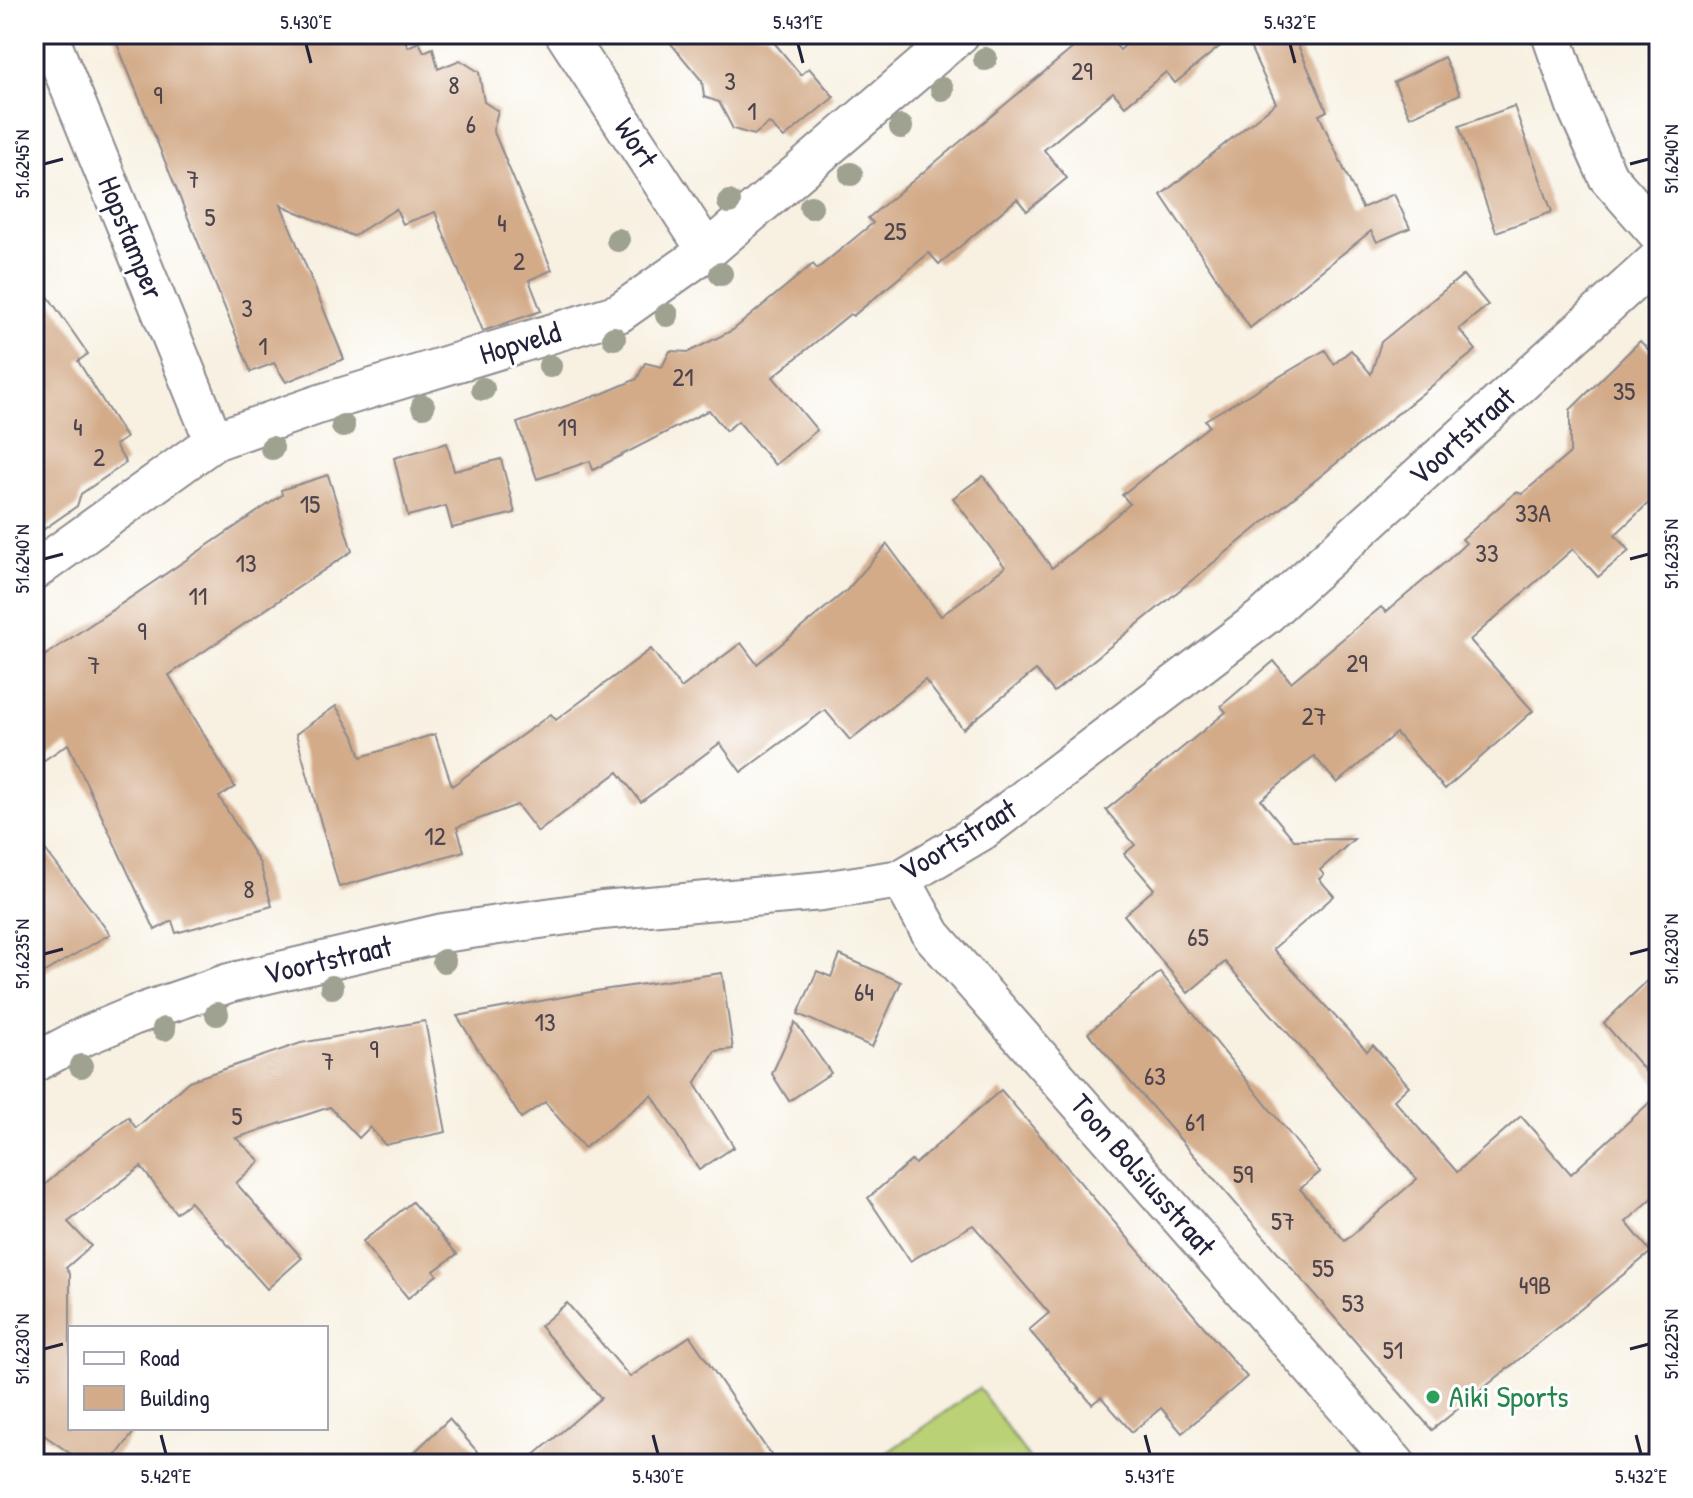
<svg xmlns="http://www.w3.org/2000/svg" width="1693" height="1498" font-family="'Patrick Hand',sans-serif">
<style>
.green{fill:#bad175;stroke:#6e7a58;stroke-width:2}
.building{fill:#d3ab89}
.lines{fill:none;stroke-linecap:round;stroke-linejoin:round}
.street-casing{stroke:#8d8a8e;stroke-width:42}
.street{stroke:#fff;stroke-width:38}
.tree{fill:#9fa191}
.ticks{fill:none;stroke:#22223b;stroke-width:3}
.leisure-dot{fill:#2e9e5b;stroke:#fff;stroke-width:3}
.labels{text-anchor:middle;stroke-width:6;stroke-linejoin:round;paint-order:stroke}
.number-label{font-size:26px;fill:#4e444e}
.street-label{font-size:30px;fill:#22223b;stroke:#fff}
.leisure-label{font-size:30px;fill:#27864d;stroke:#fff;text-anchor:start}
.neatline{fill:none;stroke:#22223b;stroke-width:3}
.ticks-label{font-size:20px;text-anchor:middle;fill:#22223b}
</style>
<rect width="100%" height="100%" fill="#fff"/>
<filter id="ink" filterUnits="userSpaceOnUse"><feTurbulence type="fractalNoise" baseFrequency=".0125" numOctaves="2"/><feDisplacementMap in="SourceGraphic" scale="16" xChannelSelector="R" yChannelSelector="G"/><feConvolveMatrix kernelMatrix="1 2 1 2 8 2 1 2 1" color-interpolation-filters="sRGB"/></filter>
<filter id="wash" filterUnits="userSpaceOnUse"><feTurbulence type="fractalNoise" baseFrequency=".006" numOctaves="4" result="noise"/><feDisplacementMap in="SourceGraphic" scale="32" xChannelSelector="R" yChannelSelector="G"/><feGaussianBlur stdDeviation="1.8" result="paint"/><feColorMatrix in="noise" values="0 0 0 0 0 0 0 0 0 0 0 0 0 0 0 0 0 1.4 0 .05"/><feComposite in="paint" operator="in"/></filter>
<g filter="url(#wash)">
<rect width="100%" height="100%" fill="#f8f1e2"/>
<path class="green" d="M 979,1388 L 1033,1464 L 871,1464 Z"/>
<g id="blocks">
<g class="building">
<path d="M 113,34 L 402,34 L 408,47 L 419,42 L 424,52 L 433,48 L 438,69 L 460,60 L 479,72 L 484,102 L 498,111 L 493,130 L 552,270 L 529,280 L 541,311 L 483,331 L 435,212 L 403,224 L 396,209 L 353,236 L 281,205 L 344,359 L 286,382 L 274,363 L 251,372 Z"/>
<path d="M 663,34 L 767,34 L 801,75 L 809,68 L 834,97 L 784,138 L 769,123 L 754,135 L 733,129 L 719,102 L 704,97 L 702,81 Z"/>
<path d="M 1090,34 L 1106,34 L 1120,50 L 1136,36 L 1134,34 L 1235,34 L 1175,83 L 1166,72 L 1125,106 L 1113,92 L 1044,150 L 1067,178 L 1027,211 L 1017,199 L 939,264 L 929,253 L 853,316 L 850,314 L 773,377 L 817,430 L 775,465 L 738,421 L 726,431 L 709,410 L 593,470 L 590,461 L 537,479 L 517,423 L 604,393 L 637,379 L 645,363 L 662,367 L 670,351 L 689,352 L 733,330 L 813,264 L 817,269 L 873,223 L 868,218 Z"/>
<path d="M 1244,34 L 1293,34 L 1327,111 L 1319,115 L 1362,208 L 1394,194 L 1410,228 L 1377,242 L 1371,231 L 1250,328 L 1161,195 L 1276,103 Z"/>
<path d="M 1444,57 L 1460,94 L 1410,117 L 1394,82 Z"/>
<path d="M 1514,106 L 1552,212 L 1496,232 L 1459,126 Z"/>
<path d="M 1463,275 L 1488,305 L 1459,329 L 1476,350 L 1054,692 L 1036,670 L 963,729 L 925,680 L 850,740 L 825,710 L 741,772 L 720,743 L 641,802 L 618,772 L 538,832 L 517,805 L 457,827 L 464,851 L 339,887 L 296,734 L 336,706 L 354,736 L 361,757 L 435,734 L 452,786 L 551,714 L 556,720 L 651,649 L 681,688 L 741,643 L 757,664 L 847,590 L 887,544 L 941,616 L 1005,567 L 953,498 L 983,476 L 1052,568 L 1130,504 L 1122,495 L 1209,426 L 1205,420 L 1325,350 L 1334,364 L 1351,350 L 1371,374 L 1381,342 Z"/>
<path d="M 34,276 L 88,354 L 78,361 L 126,438 L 115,445 L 126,463 L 81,494 L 77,506 L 34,536 Z"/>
<path d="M 1640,341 L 1659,361 L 1659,493 L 1615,535 L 1629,551 L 1598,577 L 1573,549 L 1470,640 L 1533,711 L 1445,789 L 1396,733 L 1337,783 L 1314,756 L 1261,800 L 1294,840 L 1354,839 L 1320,870 L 1324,875 L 1319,879 L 1334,896 L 1273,949 L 1367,1051 L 1373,1045 L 1409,1086 L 1394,1100 L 1457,1172 L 1521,1116 L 1571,1174 L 1659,1094 L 1659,1192 L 1626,1222 L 1651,1252 L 1432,1430 L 1088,1033 L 1160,972 L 1320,1172 L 1300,1189 L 1345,1241 L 1417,1179 L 1225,962 L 1188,993 L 1124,915 L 1154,889 L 1124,854 L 1135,845 L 1106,810 L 1226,712 L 1221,706 L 1274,661 L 1291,682 L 1381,607 L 1386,612 L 1449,559 L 1466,543 L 1462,539 L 1516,492 L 1522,494 L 1570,453 L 1570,410 Z"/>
<path d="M 447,443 L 454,471 L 501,459 L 515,513 L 452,528 L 446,506 L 408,516 L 394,458 Z"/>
<path d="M 328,475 L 352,551 L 169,675 L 235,787 L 219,797 L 260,864 L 272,906 L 176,933 L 172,921 L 155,930 L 68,744 L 34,767 L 34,663 L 282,495 L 281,490 Z"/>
<path d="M 34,835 L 110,934 L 34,978 Z"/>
<path d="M 840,955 L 901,982 L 872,1047 L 798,1014 L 817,971 L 831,977 Z"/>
<path d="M 1659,969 L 1659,1087 L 1604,1023 Z"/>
<path d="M 722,973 L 733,1049 L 715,1051 L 695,1084 L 734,1147 L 699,1170 L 652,1095 L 584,1148 L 545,1102 L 521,1118 L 457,1016 L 602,990 Z"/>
<path d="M 425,1021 L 446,1132 L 385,1145 L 370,1127 L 359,1138 L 330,1107 L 236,1138 L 260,1161 L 236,1183 L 302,1258 L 267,1289 L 190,1202 L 176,1213 L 141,1167 L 68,1222 L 91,1246 L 66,1268 L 70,1274 L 70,1428 L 137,1428 L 110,1464 L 85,1464 L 34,1428 L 34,1185 L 39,1190 L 82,1152 L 128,1117 L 136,1128 L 189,1081 L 301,1043 Z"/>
<path d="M 795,1022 L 831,1073 L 789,1101 L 772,1074 Z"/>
<path d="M 1001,1090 L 1247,1377 L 1182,1433 L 1161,1408 L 1132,1432 L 1101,1397 L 1092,1404 L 1029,1330 L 1049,1313 L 973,1225 L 910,1261 L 868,1198 L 912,1160 L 915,1164 Z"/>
<path d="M 412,1202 L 457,1254 L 434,1271 L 437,1275 L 408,1298 L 362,1242 Z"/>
<path d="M 567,1303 L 630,1377 L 690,1336 L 777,1464 L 524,1464 L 601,1398 L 540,1326 Z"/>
<path d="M 449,1419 L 488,1464 L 402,1464 Z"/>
</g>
</g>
</g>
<g filter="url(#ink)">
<use href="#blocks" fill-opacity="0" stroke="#8d8a8e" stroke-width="2"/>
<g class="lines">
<defs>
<g id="street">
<path d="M 48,34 L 214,441"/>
<path d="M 565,34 L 707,251"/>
<path d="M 1551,34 L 1576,106 L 1608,177 L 1659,235"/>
<path d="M 34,571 L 214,441 L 320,404 L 619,313 L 707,251 L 960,34"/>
<path d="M 901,879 L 932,935 L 1396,1464"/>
<path d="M 34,1063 L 85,1036 L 135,1015 L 229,983 L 443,933 L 602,910 L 822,891 L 901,879 L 982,831 L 1266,615 L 1659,258"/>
</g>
</defs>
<use href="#street" class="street-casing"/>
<use href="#street" class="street"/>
</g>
<g class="tree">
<circle cx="985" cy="59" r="12"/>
<circle cx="942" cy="89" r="12"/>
<circle cx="901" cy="127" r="12"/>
<circle cx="851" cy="174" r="12"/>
<circle cx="729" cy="202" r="12"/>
<circle cx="811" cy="207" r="12"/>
<circle cx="618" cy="240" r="12"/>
<circle cx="721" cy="274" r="12"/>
<circle cx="667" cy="315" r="12"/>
<circle cx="614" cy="338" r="12"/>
<circle cx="550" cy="366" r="12"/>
<circle cx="483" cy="389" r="12"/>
<circle cx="423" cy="406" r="12"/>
<circle cx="343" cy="426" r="12"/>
<circle cx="272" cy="448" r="12"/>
<circle cx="444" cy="961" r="12"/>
<circle cx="332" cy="987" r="12"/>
<circle cx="217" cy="1014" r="12"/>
<circle cx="164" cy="1029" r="12"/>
<circle cx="81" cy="1066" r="12"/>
</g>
</g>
<path class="ticks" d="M 306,44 L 311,63M 798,44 L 803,63M 1290,44 L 1295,63M 44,164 L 63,159M 1630,164 L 1649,159M 44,559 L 63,554M 1630,559 L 1649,554M 44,954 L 63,949M 1630,954 L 1649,949M 44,1349 L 63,1344M 1630,1349 L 1649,1344M 161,1435 L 166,1454M 653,1435 L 658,1454M 1145,1435 L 1150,1454M 1636,1435 L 1641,1454"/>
<circle class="leisure-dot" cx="1433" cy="1397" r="8"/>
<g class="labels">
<g class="number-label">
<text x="1082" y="80">29</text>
<text x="730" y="90">3</text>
<text x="454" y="94">8</text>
<text x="158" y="104">9</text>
<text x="752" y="120">1</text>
<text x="471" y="133">6</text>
<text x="193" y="188">7</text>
<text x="210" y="226">5</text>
<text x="502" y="232">4</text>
<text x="895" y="240">25</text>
<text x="519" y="270">2</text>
<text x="247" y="317">3</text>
<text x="263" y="355">1</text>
<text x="683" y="386">21</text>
<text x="1624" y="400">35</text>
<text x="78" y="436">4</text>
<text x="567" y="436">19</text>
<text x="99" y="466">2</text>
<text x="310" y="513">15</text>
<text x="1533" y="522">33A</text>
<text x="1487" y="562">33</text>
<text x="246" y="572">13</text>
<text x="198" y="605">11</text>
<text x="142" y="640">9</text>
<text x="1357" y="672">29</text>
<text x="94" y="674">7</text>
<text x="1314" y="725">27</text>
<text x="435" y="845">12</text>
<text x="249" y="898">8</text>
<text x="1198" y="946">65</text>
<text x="864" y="1001">64</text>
<text x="545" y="1031">13</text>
<text x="374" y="1058">9</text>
<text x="328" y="1070">7</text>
<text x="1155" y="1085">63</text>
<text x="237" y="1125">5</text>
<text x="1195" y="1131">61</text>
<text x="1243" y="1183">59</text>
<text x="1283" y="1230">57</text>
<text x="1323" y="1277">55</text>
<text x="1535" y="1294">49B</text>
<text x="1353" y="1312">53</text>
<text x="1393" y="1359">51</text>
</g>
<g class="street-label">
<text transform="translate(636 143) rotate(57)" y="10">Wort</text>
<text transform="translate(131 238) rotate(68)" y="10">Hopstamper</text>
<text transform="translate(520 343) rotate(-17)" y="10">Hopveld</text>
<text transform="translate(1462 436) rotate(-42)" y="10">Voortstraat</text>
<text transform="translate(958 840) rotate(-31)" y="10">Voortstraat</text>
<text transform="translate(328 960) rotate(-13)" y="10">Voortstraat</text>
<text transform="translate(1143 1175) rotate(49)" y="10">Toon Bolsiusstraat</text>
</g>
<g class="leisure-label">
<text x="1449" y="1407">Aiki Sports</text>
</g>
</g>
<rect width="1693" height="1498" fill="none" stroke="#fff" stroke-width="88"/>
<rect x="68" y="1326" width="260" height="104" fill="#ffffff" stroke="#a7a7b1" stroke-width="2"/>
<rect x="84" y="1352" width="40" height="12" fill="#ffffff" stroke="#a7a7b1" stroke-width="2"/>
<text x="140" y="1366" font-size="24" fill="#22223b">Road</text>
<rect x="84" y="1386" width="40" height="24" fill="#d3ab89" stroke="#a7a7b1" stroke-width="2"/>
<text x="140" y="1406" font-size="24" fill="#22223b">Building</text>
<rect x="44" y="44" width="1605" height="1410" class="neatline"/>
<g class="ticks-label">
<text x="306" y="29">5.430°E</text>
<text x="798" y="29">5.431°E</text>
<text x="1290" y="29">5.432°E</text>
<text transform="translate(1671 159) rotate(-90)" y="7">51.6240°N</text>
<text transform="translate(22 164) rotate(-90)" y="7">51.6245°N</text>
<text transform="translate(1671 554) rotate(-90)" y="7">51.6235°N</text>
<text transform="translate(22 559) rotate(-90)" y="7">51.6240°N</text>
<text transform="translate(1671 949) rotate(-90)" y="7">51.6230°N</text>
<text transform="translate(22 954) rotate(-90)" y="7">51.6235°N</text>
<text transform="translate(1671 1344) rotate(-90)" y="7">51.6225°N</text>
<text transform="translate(22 1349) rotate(-90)" y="7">51.6230°N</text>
<text x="166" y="1483">5.429°E</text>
<text x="658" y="1483">5.430°E</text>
<text x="1150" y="1483">5.431°E</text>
<text x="1641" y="1483">5.432°E</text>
</g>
</svg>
